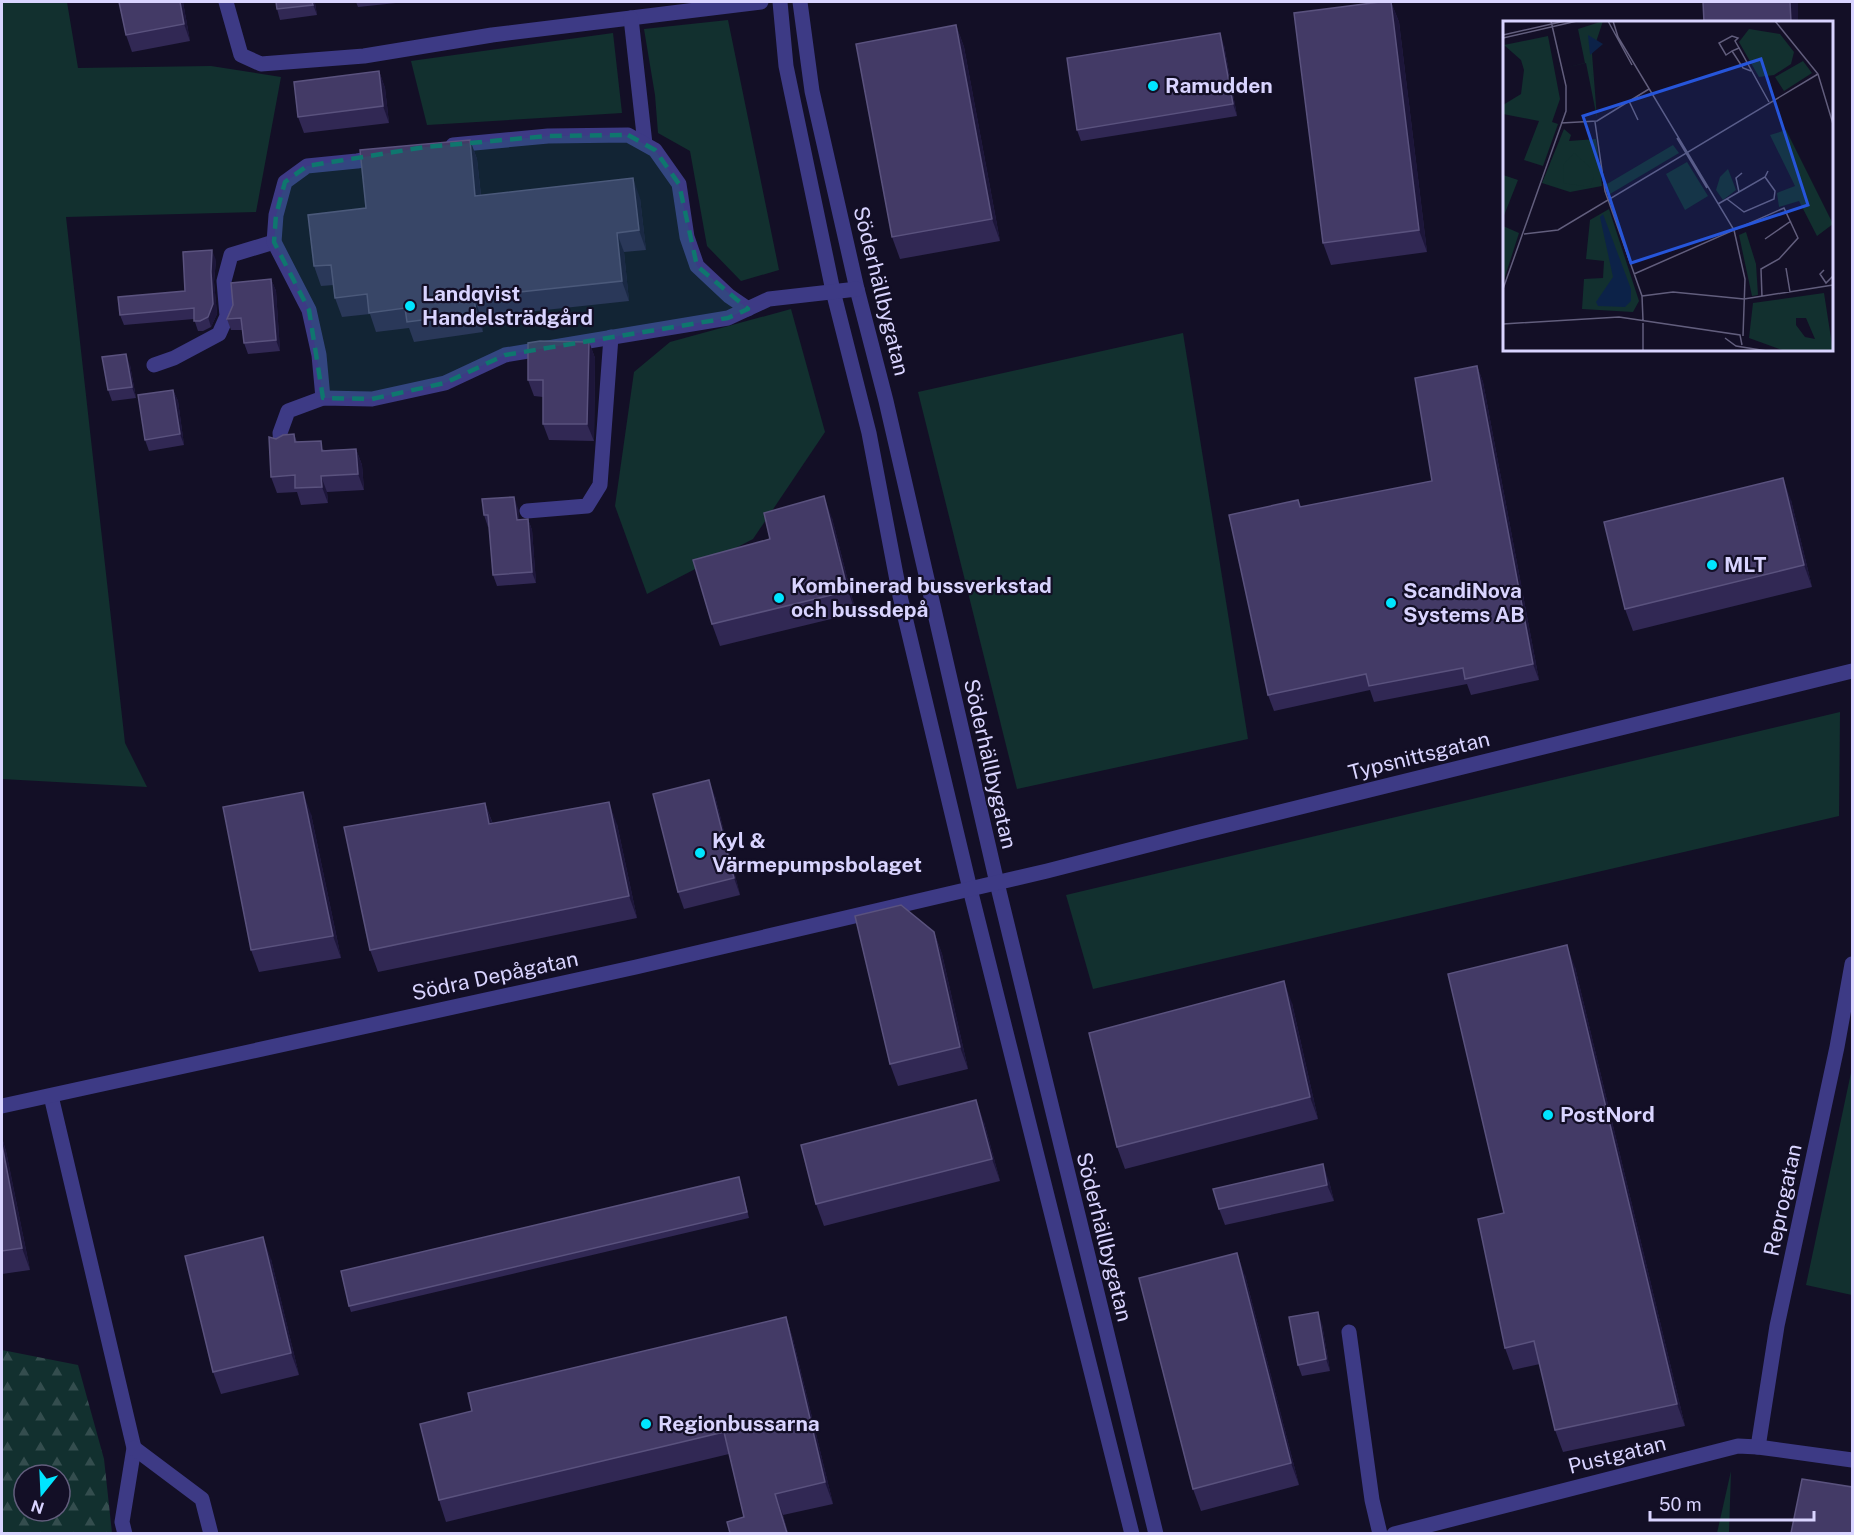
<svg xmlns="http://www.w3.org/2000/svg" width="1854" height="1535" font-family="'Public Sans',sans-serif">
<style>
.grass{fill:#12302f}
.forest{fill:url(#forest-firs);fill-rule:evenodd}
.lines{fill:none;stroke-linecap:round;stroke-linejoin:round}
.minor{stroke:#3d3a85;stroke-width:15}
.wall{fill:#312854}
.shaded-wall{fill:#1d163a}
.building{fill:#433a66;stroke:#5a527e;stroke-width:1.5}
.marked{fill:#0f766e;fill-opacity:0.2;stroke:#0f766e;stroke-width:4.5;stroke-dasharray:12 8;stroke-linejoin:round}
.poi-dot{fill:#00e5ff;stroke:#130f26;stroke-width:2}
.labels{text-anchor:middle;stroke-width:4.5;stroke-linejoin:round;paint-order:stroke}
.poi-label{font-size:21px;font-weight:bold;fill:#d9d4ff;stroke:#130f26;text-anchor:start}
.street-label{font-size:21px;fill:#d9d4ff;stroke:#130f26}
.inset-road{fill:none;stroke:#625e7d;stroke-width:1.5}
.view{fill:#2655da;fill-opacity:0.15;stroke:#2655da;stroke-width:3}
.inset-edge{fill:none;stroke:#d9d4ff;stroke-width:3}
</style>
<defs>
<pattern id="forest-firs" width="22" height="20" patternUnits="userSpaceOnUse" patternTransform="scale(1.5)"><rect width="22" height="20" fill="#12302f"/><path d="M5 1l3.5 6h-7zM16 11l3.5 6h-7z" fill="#344d4e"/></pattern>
</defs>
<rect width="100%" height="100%" fill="#130f26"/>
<g class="grass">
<path d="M 2,2 L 67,2 L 78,68 L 211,66 L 281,77 L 256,212 L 66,217 L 125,743 L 147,787 L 2,779 Z"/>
<path d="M 728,20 L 779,270 L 741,281 L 707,246 L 690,151 L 658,133 L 655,95 L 644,29 Z"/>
<path d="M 613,33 L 622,113 L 427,125 L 411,61 Z"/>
<path d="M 791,309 L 825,432 L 753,539 L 647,594 L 615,506 L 634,372 L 670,342 Z"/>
<path d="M 1183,333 L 1248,739 L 1017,789 L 918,392 Z"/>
<path d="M 1840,712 L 1839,816 L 1093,989 L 1066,895 Z"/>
<path d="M 1852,1068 L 1852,1295 L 1806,1285 Z"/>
<path d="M 1731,1471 L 1729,1533 L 1717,1533 Z"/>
</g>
<path class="forest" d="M 2,1350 L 78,1365 L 104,1459 L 112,1533 L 2,1533 ZM 24,1475 L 60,1475 L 60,1511 L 24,1511 Z"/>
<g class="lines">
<g class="minor">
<path d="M 226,2 L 241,55 L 261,64 L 364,56 L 492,35 L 761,2"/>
<path d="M 780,2 L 786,66 L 833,291 L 869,433 L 900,596 L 970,889 L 1132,1534"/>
<path d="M 800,2 L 812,91 L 857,289 L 886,401 L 997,883 L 1156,1534"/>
<path d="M 631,18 L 645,144"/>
<path d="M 453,145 L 548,136 L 628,135 L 655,150 L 679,184 L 687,237 L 697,266 L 729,296 L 748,309"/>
<path d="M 154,365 L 174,358 L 219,334 L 227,316 L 224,281 L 231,255 L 274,242"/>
<path d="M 323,398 L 319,355 L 309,310 L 274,242 L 276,215 L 285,182 L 307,166 L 357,161 L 380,157"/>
<path d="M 281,446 L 280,433 L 288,411 L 323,398 L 372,399 L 445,383 L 505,355 L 728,318 L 769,299 L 857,289"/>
<path d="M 527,511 L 587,506 L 600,485 L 611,337"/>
<path d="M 51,1096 L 134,1448 L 122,1522 L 125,1534"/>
<path d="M 2,1106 L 636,967 L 1047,871 L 1195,833 L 1852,671"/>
<path d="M 1349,1332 L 1372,1500 L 1380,1534"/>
<path d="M 1758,1447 L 1777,1326 L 1837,1047 L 1852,964"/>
<path d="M 134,1448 L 202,1499 L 211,1534"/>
<path d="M 1394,1534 L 1738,1446 L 1758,1447 L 1852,1460"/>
</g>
</g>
<g class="wall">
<path d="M 183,2 L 190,41 L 132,52 L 126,35 Z"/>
<path d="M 276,2 L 349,2 L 315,3 L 317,15 L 280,20 L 277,9 Z"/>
<path d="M 356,2 L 396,2 L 396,3 L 358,7 Z"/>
<path d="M 1391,2 L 1399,22 L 1427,252 L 1331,265 L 1323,243 Z"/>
<path d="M 956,25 L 964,47 L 1000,241 L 900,259 L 892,237 Z"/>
<path d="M 1224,45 L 1237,116 L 1081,141 L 1077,130 Z"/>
<path d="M 379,71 L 385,88 L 389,123 L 304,133 L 298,117 Z"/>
<path d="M 470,140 L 477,159 L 481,195 L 640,198 L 646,250 L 624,252 L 629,301 L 481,317 L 483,332 L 414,342 L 409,328 L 376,332 L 370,314 L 342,317 L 335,298 L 334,285 L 321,286 L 314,266 L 366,208 Z"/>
<path d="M 216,260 L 214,282 L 217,314 L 211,327 L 203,331 L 198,331 L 194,319 L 124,325 L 120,315 L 185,291 Z"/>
<path d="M 271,279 L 276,291 L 280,351 L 248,354 L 244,343 L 242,330 L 231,330 L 227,319 Z"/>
<path d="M 589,342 L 595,358 L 594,441 L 549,440 L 543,424 L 543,397 L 534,396 L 528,380 Z"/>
<path d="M 130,365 L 136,398 L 112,401 L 108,390 Z"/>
<path d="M 1477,366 L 1483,382 L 1539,680 L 1471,695 L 1467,684 L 1374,702 L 1370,690 L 1274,711 L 1268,695 L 1298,500 L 1301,507 L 1432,481 Z"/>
<path d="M 173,390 L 178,401 L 184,445 L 149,451 L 145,440 Z"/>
<path d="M 294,434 L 297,442 L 325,450 L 356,449 L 362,465 L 364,490 L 327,492 L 328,503 L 301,505 L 297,492 L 277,493 L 271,477 L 276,439 Z"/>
<path d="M 1791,500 L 1812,587 L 1633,631 L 1625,609 Z"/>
<path d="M 518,508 L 519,520 L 528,519 L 532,530 L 536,583 L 497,586 L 493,575 L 489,527 L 488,527 L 484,515 Z"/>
<path d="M 832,518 L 856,613 L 720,646 L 712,624 L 770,539 Z"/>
<path d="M 715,796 L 740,895 L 684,909 L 678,892 Z"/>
<path d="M 485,803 L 493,824 L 617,824 L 637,918 L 378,972 L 370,950 Z"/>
<path d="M 311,814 L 341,958 L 259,972 L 251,950 Z"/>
<path d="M 934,932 L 942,954 L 968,1069 L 898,1086 L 890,1064 Z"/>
<path d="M 1575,967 L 1685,1426 L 1563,1452 L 1555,1430 L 1540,1364 L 1513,1370 L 1505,1348 L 1504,1213 Z"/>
<path d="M 1292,1003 L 1318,1119 L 1125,1169 L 1117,1147 Z"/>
<path d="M 984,1122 L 1000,1181 L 824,1226 L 816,1204 Z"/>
<path d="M 2,1138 L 6,1151 L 30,1270 L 2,1274 Z"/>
<path d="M 739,1177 L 749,1218 L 351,1312 L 349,1306 Z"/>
<path d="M 1329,1181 L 1334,1201 L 1225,1225 L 1219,1209 Z"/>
<path d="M 271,1259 L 299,1375 L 221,1394 L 213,1372 Z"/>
<path d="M 1245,1275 L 1299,1485 L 1201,1511 L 1193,1489 Z"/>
<path d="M 786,1317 L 793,1339 L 833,1504 L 783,1515 L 788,1533 L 730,1533 L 744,1517 L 729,1454 L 446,1522 L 439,1500 L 472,1411 Z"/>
<path d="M 1322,1324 L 1330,1371 L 1302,1376 L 1298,1365 Z"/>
</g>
<g class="shaded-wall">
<path d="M 180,2 L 183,2 L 190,41 L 184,24 Z"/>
<path d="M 312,2 L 315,2 L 315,3 L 317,15 Z"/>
<path d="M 1391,2 L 1399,22 L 1427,252 L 1419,230 Z"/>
<path d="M 1790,2 L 1798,2 L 1798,22 L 1791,22 Z"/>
<path d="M 956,25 L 964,47 L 1000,241 L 992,219 Z"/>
<path d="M 1220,33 L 1224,45 L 1237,116 L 1233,104 Z"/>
<path d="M 379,71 L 385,88 L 389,123 L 383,106 Z"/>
<path d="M 470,140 L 477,159 L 483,215 L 475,196 Z"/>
<path d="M 633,178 L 640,198 L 646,250 L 639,230 Z"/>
<path d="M 617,233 L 624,252 L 629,301 L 622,281 Z"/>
<path d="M 212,250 L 216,260 L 214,282 L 217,314 L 211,327 L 208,317 Z"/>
<path d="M 271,279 L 276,291 L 280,351 L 276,340 Z"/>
<path d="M 474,297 L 481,317 L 483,332 L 476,313 Z"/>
<path d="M 589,342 L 595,358 L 594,441 L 587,424 Z"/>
<path d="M 126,354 L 130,365 L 136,398 L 132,387 Z"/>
<path d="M 1477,366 L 1483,382 L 1539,680 L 1533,664 Z"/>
<path d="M 173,390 L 178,401 L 184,445 L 180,434 Z"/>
<path d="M 356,449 L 362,465 L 364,490 L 358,474 Z"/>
<path d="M 321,476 L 327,492 L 328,503 L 322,487 Z"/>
<path d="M 1783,478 L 1791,500 L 1812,587 L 1804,565 Z"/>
<path d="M 824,496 L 832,518 L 856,613 L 848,591 Z"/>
<path d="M 514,497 L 518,508 L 521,531 L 517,520 Z"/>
<path d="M 528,519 L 532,530 L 536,583 L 532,572 Z"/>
<path d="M 709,780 L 715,796 L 740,895 L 734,878 Z"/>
<path d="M 303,792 L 311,814 L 341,958 L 333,936 Z"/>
<path d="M 609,802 L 617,824 L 637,918 L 629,896 Z"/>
<path d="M 485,803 L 493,825 L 489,824 Z"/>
<path d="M 934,932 L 942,954 L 968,1069 L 960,1047 Z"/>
<path d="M 1567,945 L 1575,967 L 1685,1426 L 1677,1404 Z"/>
<path d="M 1284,981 L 1292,1003 L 1318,1119 L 1310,1097 Z"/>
<path d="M 976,1100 L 984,1122 L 1000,1181 L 992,1159 Z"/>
<path d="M 2,1138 L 6,1151 L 30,1270 L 22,1248 L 2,1145 Z"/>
<path d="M 1323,1164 L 1329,1181 L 1334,1201 L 1327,1185 Z"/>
<path d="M 263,1237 L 271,1259 L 299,1375 L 291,1353 Z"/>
<path d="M 1237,1253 L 1245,1275 L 1299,1485 L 1291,1463 Z"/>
<path d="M 1318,1312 L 1322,1324 L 1330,1371 L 1326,1359 Z"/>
<path d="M 786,1317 L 793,1339 L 833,1504 L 825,1482 Z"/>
<path d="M 775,1494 L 783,1515 L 788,1533 L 787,1533 Z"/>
</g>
<g class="building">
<path d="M 119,2 L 180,2 L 184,24 L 126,35 Z"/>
<path d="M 276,2 L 312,2 L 313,5 L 277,9 Z"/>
<path d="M 1380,2 L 1391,2 L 1419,230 L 1323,243 L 1294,13 Z"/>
<path d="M 1703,2 L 1790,2 L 1791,22 L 1704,22 Z"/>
<path d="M 956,25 L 992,219 L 892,237 L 856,44 Z"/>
<path d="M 1220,33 L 1233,104 L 1077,130 L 1067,58 Z"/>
<path d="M 379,71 L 383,106 L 298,117 L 294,82 Z"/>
<path d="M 470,140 L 475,196 L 633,178 L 639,230 L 617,233 L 622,281 L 474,297 L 476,313 L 407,322 L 405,308 L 369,313 L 367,294 L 335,298 L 331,265 L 314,266 L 308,215 L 366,208 L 360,150 Z"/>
<path d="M 212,250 L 211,272 L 213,304 L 208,317 L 200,321 L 194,321 L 194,308 L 120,315 L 118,297 L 185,291 L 183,252 Z"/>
<path d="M 271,279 L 276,340 L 244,343 L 241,318 L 227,319 L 233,305 L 231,283 Z"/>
<path d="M 540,341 L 589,342 L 587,424 L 543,424 L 543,380 L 528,380 L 528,343 Z"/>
<path d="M 126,354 L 132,387 L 108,390 L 102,357 Z"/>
<path d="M 1477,366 L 1533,664 L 1465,679 L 1463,668 L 1369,686 L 1366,674 L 1268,695 L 1229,515 L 1298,500 L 1300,507 L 1432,481 L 1415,378 Z"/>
<path d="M 173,390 L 180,434 L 145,440 L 138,395 Z"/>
<path d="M 294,434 L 295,442 L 321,441 L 322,451 L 356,449 L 358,474 L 321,476 L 322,487 L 295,488 L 295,475 L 271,477 L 269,437 L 276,439 L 283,435 Z"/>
<path d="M 1783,478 L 1804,565 L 1625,609 L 1604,522 Z"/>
<path d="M 824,496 L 848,591 L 712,624 L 693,560 L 770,539 L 764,513 Z"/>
<path d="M 514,497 L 517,520 L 528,519 L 532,572 L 493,575 L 488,515 L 484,515 L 482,499 Z"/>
<path d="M 709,780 L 734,878 L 678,892 L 653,794 Z"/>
<path d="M 303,792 L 333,936 L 251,950 L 223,807 Z"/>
<path d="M 609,802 L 629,896 L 370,950 L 344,827 L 485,803 L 489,824 Z"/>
<path d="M 901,905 L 934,932 L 960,1047 L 890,1064 L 855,916 Z"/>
<path d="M 1567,945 L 1677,1404 L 1555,1430 L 1534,1341 L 1505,1348 L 1478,1219 L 1504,1213 L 1448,974 Z"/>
<path d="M 1284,981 L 1310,1097 L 1117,1147 L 1089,1033 Z"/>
<path d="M 976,1100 L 992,1159 L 816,1204 L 801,1145 Z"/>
<path d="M 2,1145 L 22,1248 L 2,1251 Z"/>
<path d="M 1323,1164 L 1327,1185 L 1219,1209 L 1213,1189 Z"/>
<path d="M 739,1177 L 747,1212 L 349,1306 L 341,1271 Z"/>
<path d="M 263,1237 L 291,1353 L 213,1372 L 185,1256 Z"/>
<path d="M 1237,1253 L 1291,1463 L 1193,1489 L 1139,1278 Z"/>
<path d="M 1318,1312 L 1326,1359 L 1298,1365 L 1289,1317 Z"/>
<path d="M 786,1317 L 825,1482 L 775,1494 L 787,1533 L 730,1533 L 727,1522 L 744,1517 L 724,1432 L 439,1500 L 420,1424 L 472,1411 L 468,1393 Z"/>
<path d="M 1802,1479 L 1852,1487 L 1852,1533 L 1791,1533 Z"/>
</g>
<path class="marked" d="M 628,135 L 655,150 L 679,184 L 697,266 L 748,309 L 728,318 L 505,355 L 445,383 L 372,399 L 323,398 L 309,310 L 274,242 L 276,215 L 285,182 L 307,166 L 425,147 L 548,136 Z"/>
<g class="poi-dot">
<circle cx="1153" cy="86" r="6"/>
<circle cx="410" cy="306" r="6"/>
<circle cx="1712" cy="565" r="6"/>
<circle cx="779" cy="598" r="6"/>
<circle cx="1391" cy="603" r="6"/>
<circle cx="700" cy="853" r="6"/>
<circle cx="1548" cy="1115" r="6"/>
<circle cx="646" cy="1424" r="6"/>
</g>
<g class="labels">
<g class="poi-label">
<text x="1165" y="93">Ramudden</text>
<text x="422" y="301">Landqvist<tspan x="422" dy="24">Handelsträdgård</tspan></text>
<text x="1724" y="572">MLT</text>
<text x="791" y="593">Kombinerad bussverkstad<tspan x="791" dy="24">och bussdepå</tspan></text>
<text x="1403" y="598">ScandiNova<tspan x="1403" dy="24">Systems AB</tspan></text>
<text x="712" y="848">Kyl &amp;<tspan x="712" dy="24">Värmepumpsbolaget</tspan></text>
<text x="1560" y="1122">PostNord</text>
<text x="658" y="1431">Regionbussarna</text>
</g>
<g class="street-label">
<text transform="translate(881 291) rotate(76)" y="7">Söderhällbygatan</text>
<text transform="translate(1419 756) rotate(-14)" y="7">Typsnittsgatan</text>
<text transform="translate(990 764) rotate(77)" y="7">Söderhällbygatan</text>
<text transform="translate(495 976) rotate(-12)" y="7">Södra Depågatan</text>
<text transform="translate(1783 1200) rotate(-78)" y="7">Reprogatan</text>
<text transform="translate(1104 1237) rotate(76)" y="7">Söderhällbygatan</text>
<text transform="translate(1617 1455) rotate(-14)" y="7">Pustgatan</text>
</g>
</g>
<g transform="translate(1503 21)">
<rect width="330" height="330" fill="#130f26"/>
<path d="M 100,0 L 89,33 L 94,97 L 83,42 L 61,47 L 82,42 L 75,8 ZM 45,15 L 57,78 L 49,101 L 55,103 L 40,145 L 21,139 L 36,100 L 0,93 L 0,84 L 18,73 L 21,49 L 18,39 L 1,24 ZM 300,40 L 309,52 L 281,70 L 272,56 ZM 61,108 L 68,114 L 66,120 L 93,118 L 99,165 L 67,171 L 39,162 ZM 283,109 L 330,203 L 314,215 L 296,180 L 276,186 L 274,172 L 292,165 L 267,114 ZM 170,124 L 176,132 L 107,173 L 104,163 ZM 184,141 L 205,175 L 182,189 L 163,153 ZM 225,148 L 233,169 L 220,179 L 213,169 L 217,156 ZM 0,154 L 15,159 L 0,197 ZM 106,188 L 136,280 L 130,291 L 79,288 L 81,258 L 100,257 L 101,240 L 83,238 L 87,199 ZM 0,205 L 16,212 L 0,262 ZM 243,211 L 253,243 L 255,274 L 249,275 L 236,214 ZM 321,272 L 330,330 L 282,330 L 246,317 L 250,282 ZM 293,297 L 303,297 L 312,318 L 302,316 L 293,304 Z" fill="#12302f" fill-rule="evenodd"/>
<path d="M 246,8 L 277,13 L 291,31 L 288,43 L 271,54 L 256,56 L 236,21 ZM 71,132 L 88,147 L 91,156 L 87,166 L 60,162 L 61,143 Z" fill="#12302f"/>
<path d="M 85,14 L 100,23 L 87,34 L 93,92 ZM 100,193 L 128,268 L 128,280 L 122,286 L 95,285 L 93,281 L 110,256 L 97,196 Z" fill="#0c2248"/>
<path class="inset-road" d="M 105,0 L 129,44M 110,0 L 115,16 L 231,209 L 242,258 L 240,315M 272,0 L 315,53 L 330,103M 0,14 L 62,0M 0,17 L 74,0M 229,30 L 223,34 L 216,22 L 229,15 L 235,17 L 232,20 L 236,27M 248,50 L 240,47 L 229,30 L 236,27 L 266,81M 126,80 L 135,99M 92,101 L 102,170 L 139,275 L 140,299M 58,102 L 94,100 L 146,68M 174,117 L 204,167M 236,171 L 233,157 L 239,152M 224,178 L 241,191 L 271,178 L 272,170 L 262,156M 215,183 L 262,156 L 265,150M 21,213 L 55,209 L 315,53M 262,218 L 288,200M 283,247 L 287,271M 321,249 L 317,253 L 323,262 L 330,255M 131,253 L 281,187 L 295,217 L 276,238 L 258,248 L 259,276M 0,268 L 63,90 L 63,65 L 48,0M 139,275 L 170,271 L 241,278 L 330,264M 140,302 L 140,330M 0,303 L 116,296 L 237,314 L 239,324M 222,317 L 233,325 L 264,330"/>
<path class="view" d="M 258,38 L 305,184 L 128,242 L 80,95 Z"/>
<rect width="330" height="330" class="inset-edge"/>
</g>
<rect width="1854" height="1535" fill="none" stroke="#d9d4ff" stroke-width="6"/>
<g transform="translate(42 1493) rotate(198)"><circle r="28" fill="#130f26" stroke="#625e7d" stroke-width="1.5"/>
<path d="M0-4.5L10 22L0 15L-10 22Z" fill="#00e5ff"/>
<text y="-9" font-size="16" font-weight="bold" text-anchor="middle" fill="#d9d4ff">N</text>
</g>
<path d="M1650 1511v9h164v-9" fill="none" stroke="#d9d4ff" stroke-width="3"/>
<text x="1659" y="1511" font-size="18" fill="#d9d4ff" stroke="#130f26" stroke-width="4.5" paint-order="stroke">50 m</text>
</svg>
